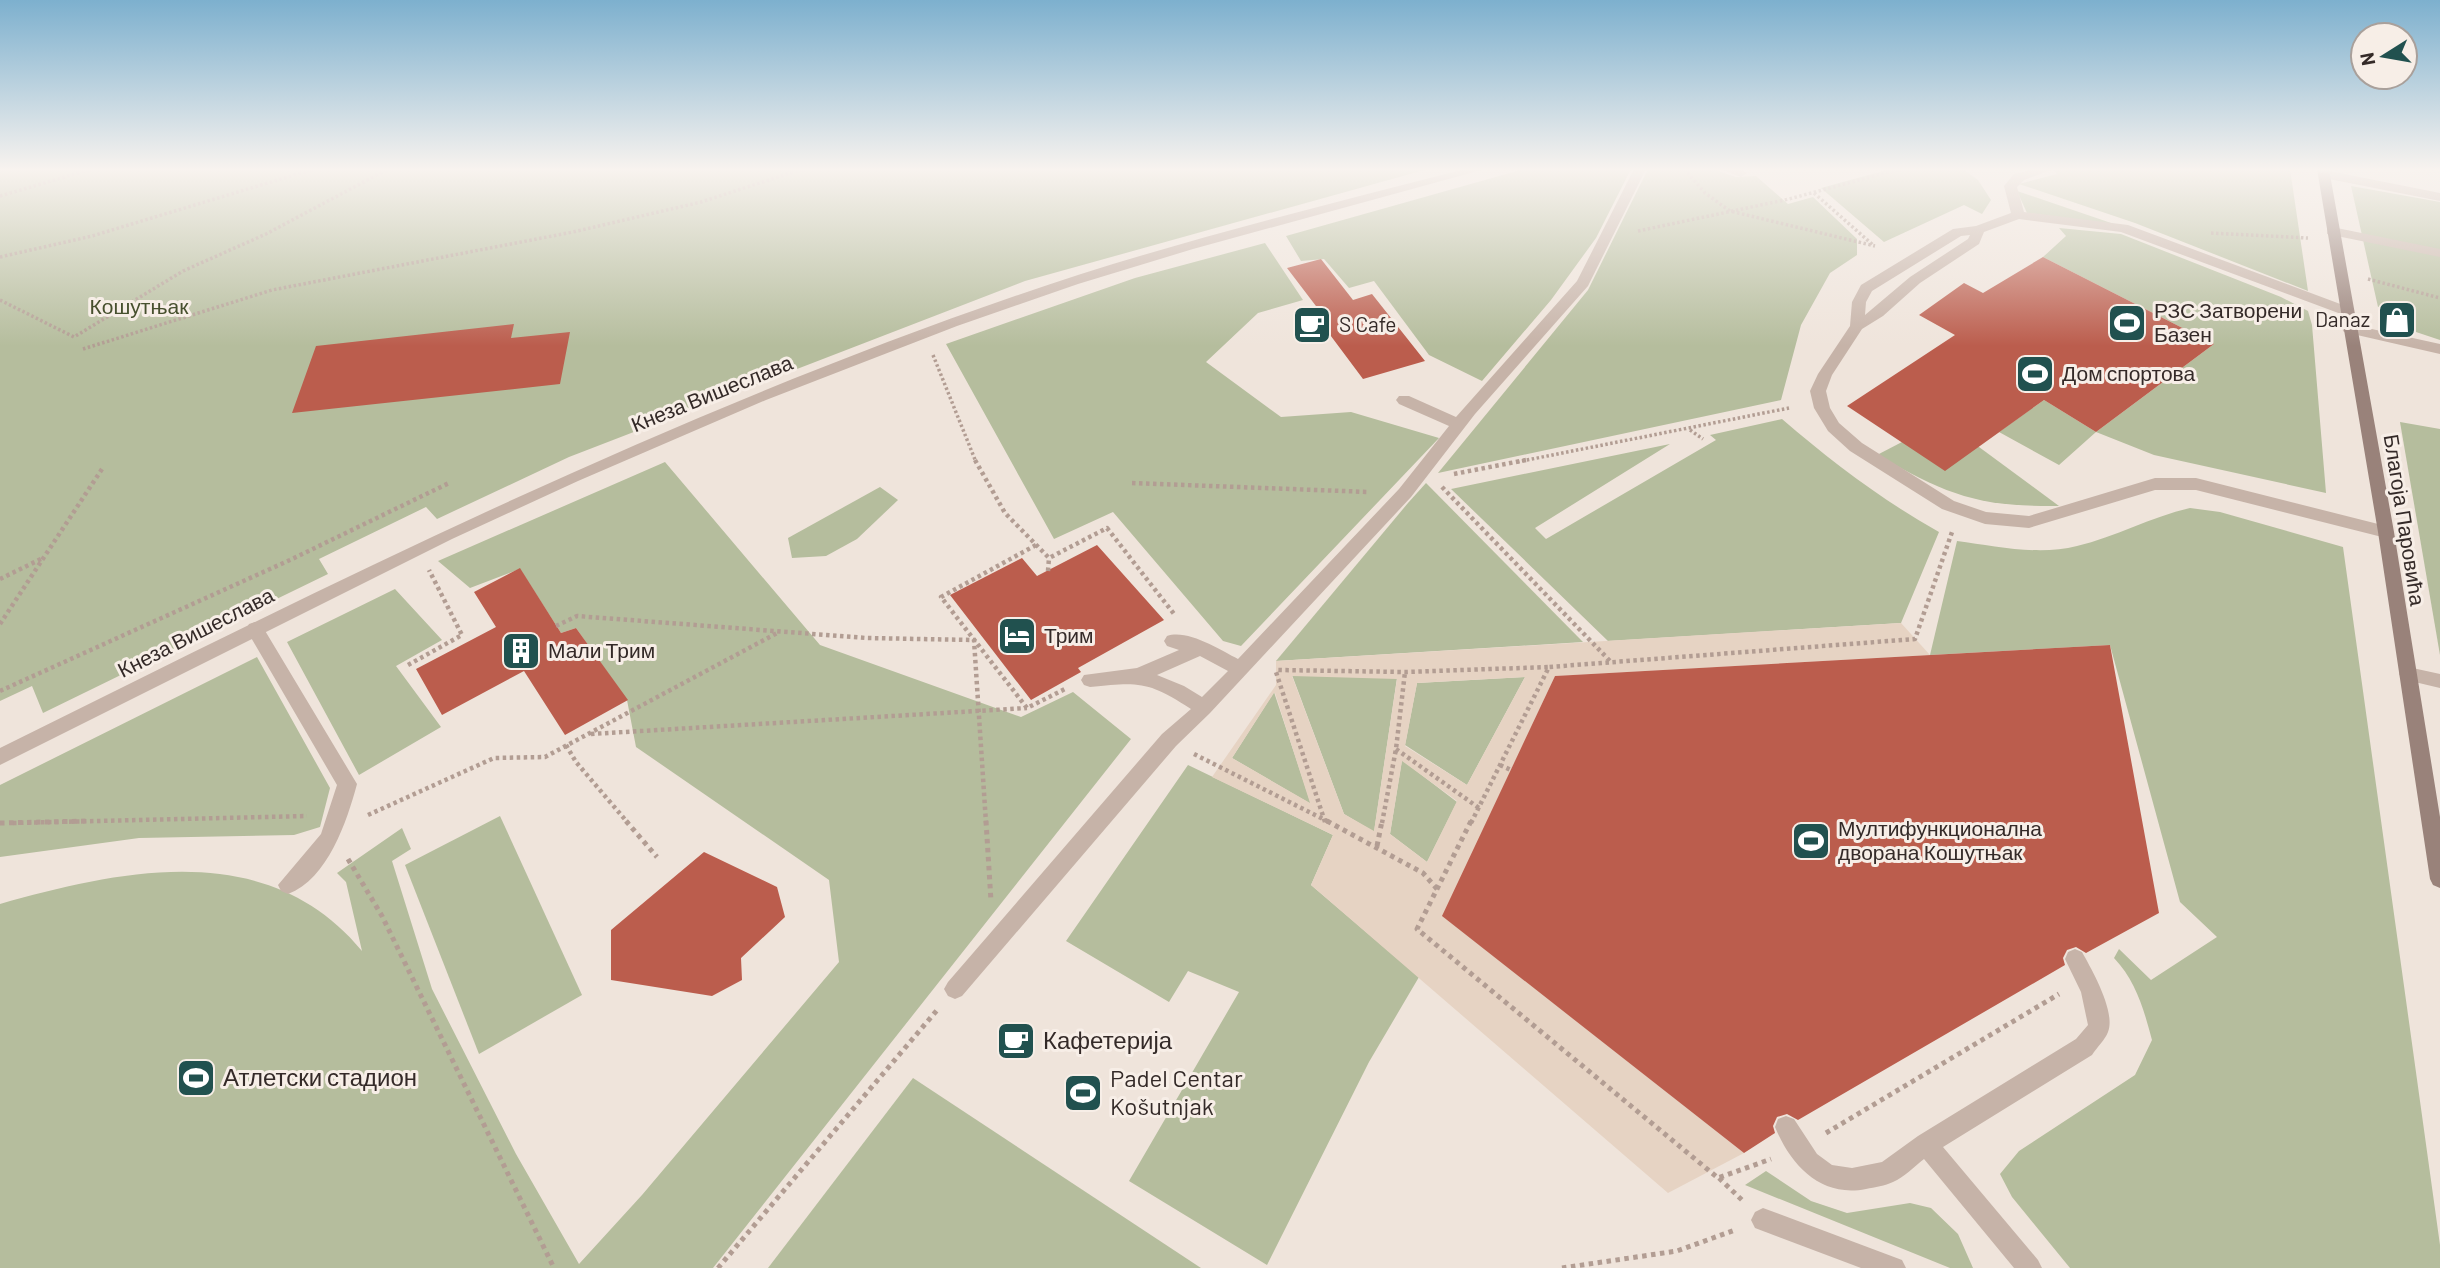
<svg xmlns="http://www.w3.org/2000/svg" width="2440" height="1268" font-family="Barlow,sans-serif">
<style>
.green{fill:#b5bd9d}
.plaza{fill:#e6d3c3;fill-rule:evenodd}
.building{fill:#bb5d4d}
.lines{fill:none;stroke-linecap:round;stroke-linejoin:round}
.path-far2{stroke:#b29d93;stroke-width:3.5;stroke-dasharray:2.5 2.5;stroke-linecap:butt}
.path-far1{stroke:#b29d93;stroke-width:4.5;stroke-dasharray:3.5 3.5;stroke-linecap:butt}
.path{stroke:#b29d93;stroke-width:5;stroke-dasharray:4.5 4.5;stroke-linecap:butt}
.service{fill:#c6b3a8;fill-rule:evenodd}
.pedestrian{fill:#c6b3a8;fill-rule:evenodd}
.tertiary{fill:#c6b3a8;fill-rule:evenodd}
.secondary{fill:#99827a;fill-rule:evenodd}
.labels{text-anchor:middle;stroke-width:6;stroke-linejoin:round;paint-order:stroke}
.park-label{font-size:21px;fill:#47502e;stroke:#f7eee7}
.poi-label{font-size:21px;fill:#342a28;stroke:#f7eee7;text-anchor:start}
.street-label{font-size:21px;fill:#342a28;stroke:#f7eee7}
.near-poi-label{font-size:24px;fill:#342a28;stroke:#f7eee7;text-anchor:start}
</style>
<rect width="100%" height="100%" fill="#efe4db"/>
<g class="green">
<path d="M 0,169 L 1428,169 L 1025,281 L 569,457 L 437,519 L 426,507 L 319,559 L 328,574 L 43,713 L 32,686 L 0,701 Z"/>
<path d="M 1524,169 L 1631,169 L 1596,238 L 1551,300 L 1482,381 L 1429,355 L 1374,281 L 1349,288 L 1324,259 L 1301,261 L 1286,236 Z"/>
<path d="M 1648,169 L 1712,169 L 1736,177 L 1756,176 L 1788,204 L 1813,197 L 1857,239 L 1857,255 L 1830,273 L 1801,325 L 1781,400 L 1438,473 L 1588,290 Z"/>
<path d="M 1890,169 L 1963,169 L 1978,180 L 1991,200 L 1982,214 L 1964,205 L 1884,242 L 1821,188 Z"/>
<path d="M 2052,169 L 2290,169 L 2308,291 L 2135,223 L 2019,184 L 2057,174 Z"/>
<path d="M 2351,186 L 2440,202 L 2440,340 L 2416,332 L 2413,316 L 2378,307 Z"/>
<path d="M 2017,191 L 2114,224 L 2027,213 Z"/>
<path d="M 2059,228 L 2121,234 L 2281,297 L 2308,311 L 2312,325 L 2326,493 L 2154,455 L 2096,432 L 2059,465 L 1999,432 L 2044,400 L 2096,432 L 2214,344 L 2043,257 L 2066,236 Z"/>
<path d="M 1265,243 L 1303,300 L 1258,313 L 1206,362 L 1281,417 L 1351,412 L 1439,438 L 1241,646 L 1223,641 L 1113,512 L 1054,539 L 946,344 L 1135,278 Z"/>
<path d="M 1782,419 C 1832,462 1882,500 1939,532 L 1901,623 L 1608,641 L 1451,489 L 1670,444 L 1535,528 L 1546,539 L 1716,440 L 1710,435 Z"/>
<path d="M 2400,422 L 2440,429 L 2440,655 Z"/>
<path d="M 1902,442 L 1979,447 L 2059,506 C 1977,507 1948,495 1877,455 Z"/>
<path d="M 665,462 L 820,645 L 1021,717 L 1073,692 L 1131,739 L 713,1268 L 0,1268 L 0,904 C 124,869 269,838 362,951 L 346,882 L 337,873 L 402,828 L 411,849 L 392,861 L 432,989 L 516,1154 L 579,1264 L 642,1195 L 839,962 L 829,880 L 636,747 L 627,700 L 576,628 L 561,633 L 520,569 L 470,588 L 438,561 Z"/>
<path d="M 1426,483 L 1583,642 L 1276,661 L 1408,503 Z"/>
<path d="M 880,487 L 898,500 L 857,539 L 826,556 L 792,558 L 788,538 Z"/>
<path d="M 2190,508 L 2220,512 L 2343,547 L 2440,1245 L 2440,1268 L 2070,1268 L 2012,1197 L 2000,1174 L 2019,1151 L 2135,1075 L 2152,1040 C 2144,1010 2136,981 2114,958 L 2119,949 L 2151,980 L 2217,937 L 2180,902 L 2110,645 L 1930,655 L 1957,541 C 1995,546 2039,556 2077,546 C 2115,537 2151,517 2190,508 Z"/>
<path d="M 395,589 L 442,640 L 396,666 L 441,727 L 359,775 L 287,642 Z"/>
<path d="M 257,657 L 330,788 L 320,827 L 294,835 L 139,838 L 0,857 L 0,785 Z"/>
<path d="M 1292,675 L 1397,678 L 1374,832 L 1344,814 Z"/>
<path d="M 1525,677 L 1467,785 L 1405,745 L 1417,683 Z"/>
<path d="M 1274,692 L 1311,804 L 1232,758 Z"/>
<path d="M 1402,760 L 1457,802 L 1427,862 L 1390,834 Z"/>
<path d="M 1188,765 L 1333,835 L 1311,885 L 1419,977 L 1369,1062 L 1267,1265 L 1129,1181 L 1239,992 L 1188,971 L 1169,1002 L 1066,941 Z"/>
<path d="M 500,816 L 582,995 L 479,1054 L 405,865 Z"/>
<path d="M 913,1078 L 1201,1268 L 768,1268 Z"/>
<path d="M 1766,1171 L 1811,1201 L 1847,1213 L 1910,1203 L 1931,1208 L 1958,1234 L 1973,1268 L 1950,1268 L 1745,1185 Z"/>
</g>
<path class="plaza" d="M 1901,623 L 1930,655 L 1555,676 L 1443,916 L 1744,1153 L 1668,1193 L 1311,885 L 1333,835 L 1212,777 L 1276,685 L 1276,661 ZM 1292,676 L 1397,679 L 1374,831 L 1344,814 ZM 1525,677 L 1467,785 L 1405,746 L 1417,683 ZM 1274,693 L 1275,693 L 1310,803 L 1232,758 ZM 1402,761 L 1457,801 L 1427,862 L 1390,834 Z"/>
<g class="building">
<path d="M 2043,257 L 2214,344 L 2096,432 L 2044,400 L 1945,471 L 1847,406 L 1955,335 L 1919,315 L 1964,283 L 1983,293 Z"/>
<path d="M 1321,259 L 1353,300 L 1372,294 L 1425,361 L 1363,379 L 1313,312 L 1319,310 L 1287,268 Z"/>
<path d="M 514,324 L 511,338 L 570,332 L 560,384 L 292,413 L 316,346 Z"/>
<path d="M 1097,545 L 1164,620 L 1078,668 L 1081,672 L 1031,700 L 950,595 L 1022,558 L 1037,576 Z"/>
<path d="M 520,568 L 561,633 L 576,628 L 628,700 L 565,735 L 524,671 L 442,715 L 416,669 L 496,627 L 474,592 Z"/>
<path d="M 2110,645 L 2159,913 L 2086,953 L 2076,947 L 2067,950 L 2063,958 L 2065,965 L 1798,1120 L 1787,1114 L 1777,1117 L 1773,1126 L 1775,1133 L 1744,1153 L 1442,916 L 1555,676 Z"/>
<path d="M 704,852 L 777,887 L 785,917 L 741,958 L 742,980 L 712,996 L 611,980 L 611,930 Z"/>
</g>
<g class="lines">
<g class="path-far2">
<path d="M 1684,169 L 1705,193 L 1730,211 L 1875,246"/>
<path d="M 1814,193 L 1873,245"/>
<path d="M 0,196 L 92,169"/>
<path d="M 1638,231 L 1789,199 L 1900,169"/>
<path d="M 2211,233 L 2308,238"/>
<path d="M 0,257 L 92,236 L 314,169"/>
<path d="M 2368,279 L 2440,298"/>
<path d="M 0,300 L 74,337 L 183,271 L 266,234 L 388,169"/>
<path d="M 83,349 L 272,290 L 573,232 L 701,202 L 803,169"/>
<path d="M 933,355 L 976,462"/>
<path d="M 1690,430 L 1703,439"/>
<path d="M 1517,462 L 1789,408"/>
</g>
<g class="path-far1">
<path d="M 975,460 L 1005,513 L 1049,558 L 1107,528 L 1174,614"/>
<path d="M 1454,474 L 1526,460"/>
<path d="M 1132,483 L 1369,492"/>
<path d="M 1442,487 L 1611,662"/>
<path d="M 1036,545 L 941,597 L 1027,708 L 1067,688"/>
<path d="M 1048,571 L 1049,558"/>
<path d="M 0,579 L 43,558"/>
<path d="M 0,624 L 102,469"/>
<path d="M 556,626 L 577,616 L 866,638 L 974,640 L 986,823"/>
<path d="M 408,665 L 462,635 L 429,570"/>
<path d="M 0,691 L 290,560 L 449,483"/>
<path d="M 591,734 L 1027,708"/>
<path d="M 566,745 L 576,762 L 628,823"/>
<path d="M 1396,749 L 1479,808"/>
<path d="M 1194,754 L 1331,823"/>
<path d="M 1500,765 L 1511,770"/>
<path d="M 368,815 L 494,758 L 545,757 L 779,632"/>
<path d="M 1325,822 L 1276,672 L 1278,670 L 1405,672 L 1549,667"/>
<path d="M 13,823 L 307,816"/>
<path d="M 1382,823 L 1396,749 L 1405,672"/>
<path d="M 1471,823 L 1549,667 L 1915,639 L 1952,532"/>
</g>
<g class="path">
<path d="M 626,821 L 657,857"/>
<path d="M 986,821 L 991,901"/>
<path d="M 1327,821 L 1423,873 L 1438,890"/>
<path d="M 1471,821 L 1417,929 L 1718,1178 L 1771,1159"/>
<path d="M 0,823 L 90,821"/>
<path d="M 1377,846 L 1382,821"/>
<path d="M 348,859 L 382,916 L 554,1268"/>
<path d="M 1826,1133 L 2059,994"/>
<path d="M 1719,1178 L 1743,1201"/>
<path d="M 718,1268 L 938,1009"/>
<path d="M 1562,1268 L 1677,1251 L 1735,1230"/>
</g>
<g class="service">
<path d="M 1634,169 L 1646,169 L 1588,286 L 1475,414 L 1411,497 L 1210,713 L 1176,746 L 962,996 L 955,999 L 948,996 L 944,989 L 948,982 L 1162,734 L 1191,709 C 1148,681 1139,682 1090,687 L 1084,685 L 1081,680 L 1084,675 L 1137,668 L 1179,650 L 1167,646 L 1164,641 L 1167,636 C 1188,629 1220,650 1238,659 L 1399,489 L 1449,426 L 1399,404 L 1396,400 L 1399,396 L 1409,396 L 1456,417 L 1577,281 ZM 1200,656 L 1228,671 L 1202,697 L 1184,686 L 1157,675 Z"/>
<path d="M 1720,169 L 1739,169 L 1747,173 L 1741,177 Z"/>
<path d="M 2035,169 L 2054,169 L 2024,180 L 2017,187 L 2024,212 L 2128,225 L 2351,308 L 2353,311 L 2346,316 L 2341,314 L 2121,232 L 2019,219 L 1984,232 L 1979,244 L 1920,283 L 1883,316 L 1862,329 L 1832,375 L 1826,391 L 1830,408 L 1839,423 L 1862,443 L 1954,501 L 1986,512 L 2029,516 L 2155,478 L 2196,478 L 2386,526 L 2394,532 L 2392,536 L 2386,538 L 2196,490 L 2155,490 L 2029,528 L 1985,524 L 1942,509 L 1850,451 L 1828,431 L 1814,408 L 1810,391 L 1818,374 L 1850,326 L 1852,302 L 1861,285 L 1953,229 L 1976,226 L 2011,213 L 2004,186 L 2014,174 ZM 1970,235 L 1968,239 L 1910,277 L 1865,315 L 1866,302 L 1872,291 L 1961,236 Z"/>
<path d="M 2349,324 L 2440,344 L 2440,354 L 2344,332 L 2342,329 Z"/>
<path d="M 255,622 L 261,624 L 357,784 C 347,821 328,879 288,894 L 281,891 L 278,885 L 321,834 L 337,785 L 246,629 L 249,624 Z"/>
<path d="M 2408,667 L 2440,674 L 2440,688 L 2402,679 L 2399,674 L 2402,669 Z"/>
<path d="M 2075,949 L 2082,952 C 2092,970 2116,1012 2108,1032 C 2105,1040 2097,1047 2092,1055 L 1943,1147 L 2038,1260 L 2042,1268 L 2014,1268 L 1924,1159 C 1914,1167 1904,1177 1893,1182 C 1885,1186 1875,1187 1866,1189 C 1821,1198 1791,1166 1775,1127 L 1778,1119 L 1786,1116 L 1794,1119 L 1817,1154 L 1832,1165 L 1852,1168 L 1882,1162 L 1918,1136 L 2076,1039 L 2088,1025 L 2081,992 L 2065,959 L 2068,952 Z"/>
<path d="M 1763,1208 L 1902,1260 L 1906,1268 L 1861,1268 L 1755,1228 L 1751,1220 L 1755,1212 Z"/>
</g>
<g class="pedestrian">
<path d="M 2324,170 L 2440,193 L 2440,201 L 2319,177 L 2318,174 Z"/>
<path d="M 2332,227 L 2440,249 L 2440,257 L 2327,234 L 2327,228 Z"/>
</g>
<path class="tertiary" d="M 1465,169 L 1485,169 L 1193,249 L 1078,284 L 957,326 L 766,400 L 578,481 L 452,539 L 0,765 L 0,748 C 334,582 661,418 1015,296 C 1162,245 1314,208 1465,169 Z"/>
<path class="secondary" d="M 2317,169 L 2329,169 L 2394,532 L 2440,817 L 2440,888 L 2433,885 L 2430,879 L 2378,532 Z"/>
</g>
<linearGradient id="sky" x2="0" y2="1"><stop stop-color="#7db0ce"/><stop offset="0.49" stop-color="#f8f3ef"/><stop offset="1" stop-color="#f8f3ef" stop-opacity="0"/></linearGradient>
<rect width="2440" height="346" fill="url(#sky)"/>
<defs>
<symbol id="shop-square" viewBox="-11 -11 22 22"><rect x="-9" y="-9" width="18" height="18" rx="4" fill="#21514f" stroke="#f7eee7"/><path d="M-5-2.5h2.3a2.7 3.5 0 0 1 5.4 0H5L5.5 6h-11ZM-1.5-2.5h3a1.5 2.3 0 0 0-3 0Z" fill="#fff"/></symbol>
<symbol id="stadium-square" viewBox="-11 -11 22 22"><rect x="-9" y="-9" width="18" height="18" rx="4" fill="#21514f" stroke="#f7eee7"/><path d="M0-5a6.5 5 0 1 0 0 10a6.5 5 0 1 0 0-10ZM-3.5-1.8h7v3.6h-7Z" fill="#fff"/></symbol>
<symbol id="cafe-square" viewBox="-11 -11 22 22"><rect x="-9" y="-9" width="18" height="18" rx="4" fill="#21514f" stroke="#f7eee7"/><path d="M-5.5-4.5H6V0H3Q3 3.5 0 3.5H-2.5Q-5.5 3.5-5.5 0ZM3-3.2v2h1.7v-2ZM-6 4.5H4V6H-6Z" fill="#fff"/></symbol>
<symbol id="hotel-square" viewBox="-11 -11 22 22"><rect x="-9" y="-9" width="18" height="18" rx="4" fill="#21514f" stroke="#f7eee7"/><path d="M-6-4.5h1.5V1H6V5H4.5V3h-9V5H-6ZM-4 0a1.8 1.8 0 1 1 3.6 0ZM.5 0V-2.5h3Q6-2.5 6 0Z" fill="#fff"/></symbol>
<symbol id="building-square" viewBox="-11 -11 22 22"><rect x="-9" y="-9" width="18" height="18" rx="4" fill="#21514f" stroke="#f7eee7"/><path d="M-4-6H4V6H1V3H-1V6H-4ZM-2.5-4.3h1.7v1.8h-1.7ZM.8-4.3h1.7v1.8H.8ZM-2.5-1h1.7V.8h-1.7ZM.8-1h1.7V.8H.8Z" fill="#fff"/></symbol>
</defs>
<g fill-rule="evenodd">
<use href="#shop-square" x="2375" y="298" width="44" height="44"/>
<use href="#stadium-square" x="2105" y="301" width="44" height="44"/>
<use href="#cafe-square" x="1290" y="303" width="44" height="44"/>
<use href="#stadium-square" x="2013" y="352" width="44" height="44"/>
<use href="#hotel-square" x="995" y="614" width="44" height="44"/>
<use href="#building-square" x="499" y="629" width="44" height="44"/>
<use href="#stadium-square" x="1789" y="819" width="44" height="44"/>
<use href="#cafe-square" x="994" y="1019" width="44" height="44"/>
<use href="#stadium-square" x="174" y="1056" width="44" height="44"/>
<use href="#stadium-square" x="1061" y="1071" width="44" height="44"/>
</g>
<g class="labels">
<g class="park-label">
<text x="139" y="314">Кошутњак</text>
</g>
<g class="poi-label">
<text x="2154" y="318">РЗС Затворени<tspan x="2154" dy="24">Базен</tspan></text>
<text x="2370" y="327" text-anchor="end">Danaz</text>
<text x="1339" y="332">S Cafe</text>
<text x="2062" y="381">Дом спортова</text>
<text x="1044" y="643">Трим</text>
<text x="548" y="658">Мали Трим</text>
<text x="1838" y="836">Мултифункционална<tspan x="1838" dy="24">дворана Кошутњак</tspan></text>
</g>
<g class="street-label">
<text transform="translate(712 394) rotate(-22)" y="7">Кнеза Вишеслава</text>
<text transform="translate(2404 520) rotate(81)" y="7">Благоја Паровића</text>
<text transform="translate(196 633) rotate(-27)" y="7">Кнеза Вишеслава</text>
</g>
<g class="near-poi-label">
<text x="1043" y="1049">Кафетерија</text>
<text x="223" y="1086">Атлетски стадион</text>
<text x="1110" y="1087">Padel Centar<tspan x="1110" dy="28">Košutnjak</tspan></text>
</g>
</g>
<g transform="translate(2384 56) rotate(259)"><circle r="33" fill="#f7eee7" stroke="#a9a09b" stroke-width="2"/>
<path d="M0-5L12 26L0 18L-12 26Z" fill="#21514f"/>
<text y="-10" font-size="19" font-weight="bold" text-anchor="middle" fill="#342a28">N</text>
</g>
</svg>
